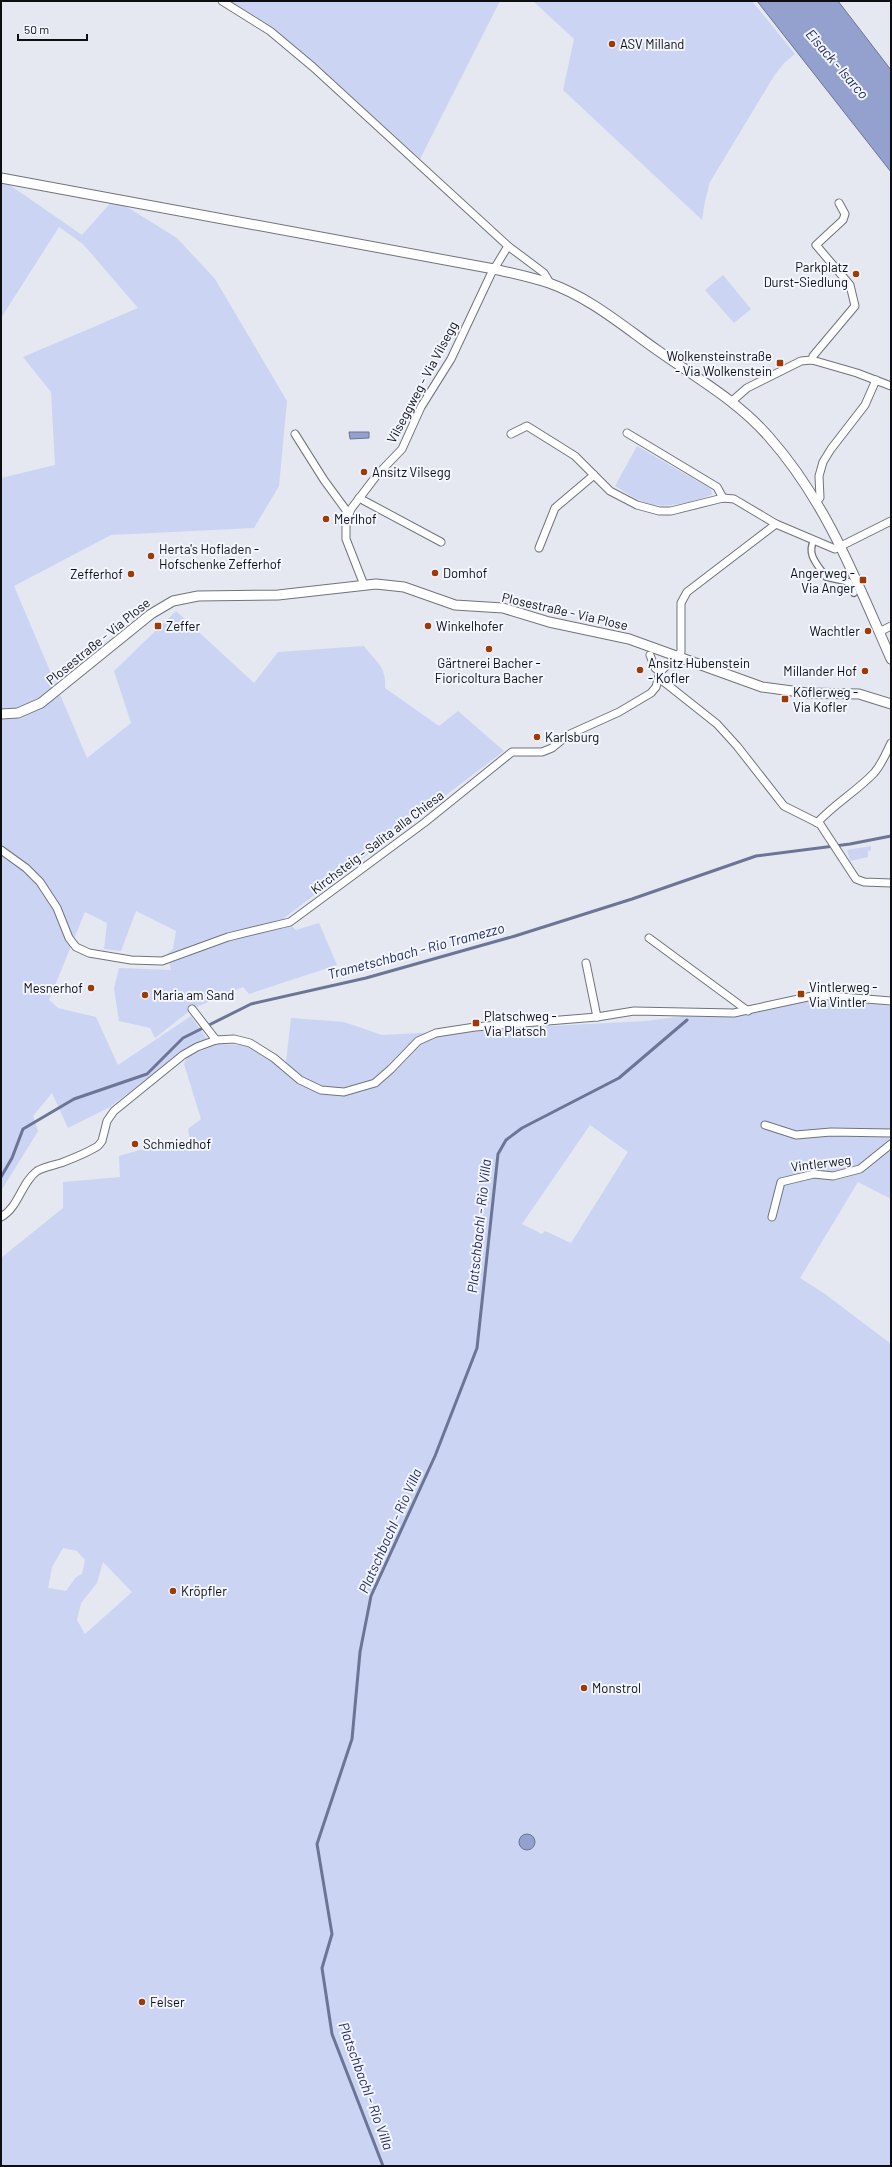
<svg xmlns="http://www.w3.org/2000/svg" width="892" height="2167" font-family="Barlow,sans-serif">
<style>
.green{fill:#cbd4f3;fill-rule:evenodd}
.water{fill:#94a1ce;stroke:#6c7595}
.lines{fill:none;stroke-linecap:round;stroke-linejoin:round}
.stream{stroke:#6c7595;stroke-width:3}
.pedestrian-casing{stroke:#71737b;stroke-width:8}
.minor-casing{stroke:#71737b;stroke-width:9}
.tertiary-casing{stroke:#71737b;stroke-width:11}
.pedestrian{stroke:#fff;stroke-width:5.5}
.minor{stroke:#fff;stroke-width:7}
.tertiary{stroke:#fff;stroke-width:9}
.poi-dot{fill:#9e3a06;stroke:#f3f6ff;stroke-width:1.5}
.labels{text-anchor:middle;stroke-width:4;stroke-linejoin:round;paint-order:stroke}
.poi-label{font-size:13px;fill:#0d0e11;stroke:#f3f6ff;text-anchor:start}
.street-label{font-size:13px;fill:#0d0e11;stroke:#f3f6ff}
.water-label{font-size:14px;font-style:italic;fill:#202a60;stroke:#f3f6ff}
</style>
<rect width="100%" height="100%" fill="#e5e8f1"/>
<g class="green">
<path d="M 228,1 L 500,1 L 420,159 L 316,64 L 272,29 Z"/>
<path d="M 533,1 L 752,1 L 795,54 L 784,63 L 774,76 L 710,182 L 705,201 L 702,220 L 563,90 L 574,39 Z"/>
<path d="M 1,179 L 82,235 L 114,199 L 177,238 L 215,279 L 287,401 L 279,486 L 254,528 L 111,535 L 14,586 L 87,758 L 131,723 L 114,671 L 176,611 L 254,683 L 278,652 L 364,646 C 376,662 387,667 385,688 L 439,726 L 458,711 L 504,751 L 284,918 L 296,930 L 319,923 L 337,965 L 249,994 L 243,987 L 192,1009 L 155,1038 L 150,1028 L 119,1021 L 114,988 L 119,968 L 171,970 L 167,954 L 173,949 L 176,931 L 136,911 L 121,951 L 104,949 L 107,923 L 85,912 L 49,1000 L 58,1008 L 96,1017 L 118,1065 L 191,1016 L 207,1039 L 184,1050 L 110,1107 L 68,1128 L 52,1093 L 33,1116 L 38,1131 L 1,1191 L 1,478 L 55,465 L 51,392 L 23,357 L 138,308 L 83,244 L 59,227 L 1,318 Z"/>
<path d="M 723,275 L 751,309 L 734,323 L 705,290 Z"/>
<path d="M 637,446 L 711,489 L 712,494 C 706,498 697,499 689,502 C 654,510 644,504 615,486 Z"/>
<path d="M 871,846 L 871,850 L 868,851 L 868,857 L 850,861 L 847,850 Z"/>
<path d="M 822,998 L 891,1006 L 891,1199 L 858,1182 L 800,1278 L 825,1294 L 891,1344 L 891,2166 L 1,2166 L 1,1258 L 63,1208 L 63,1182 L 120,1177 L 119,1156 L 158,1145 L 191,1148 L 188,1129 L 201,1119 L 184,1064 L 187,1057 L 217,1044 L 243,1045 L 286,1062 L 291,1018 L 344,1022 L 382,1035 L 646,1021 ZM 590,1125 L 628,1152 L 571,1243 L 545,1231 L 542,1234 L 522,1224 ZM 63,1548 L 77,1551 L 85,1560 L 82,1574 L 76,1577 L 66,1591 L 48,1588 L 52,1567 ZM 103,1562 L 132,1592 L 85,1634 L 77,1620 L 81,1603 L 97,1583 Z"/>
</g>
<g class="water">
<path d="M 757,1 L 838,1 L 891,70 L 891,172 Z"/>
<path d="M 349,432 L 369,432 L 369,438 L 350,439 Z"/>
<circle cx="527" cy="1842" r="8"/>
</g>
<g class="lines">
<g class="stream">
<path d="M 1,1177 L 12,1158 L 23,1129 L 74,1099 L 147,1074 L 183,1038 L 251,1004 L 366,978 L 515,936 L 632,899 L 756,856 L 850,844 L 891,836"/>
<path d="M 383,2166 L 332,2034 L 322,1968 L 332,1934 L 317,1844 L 352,1739 L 360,1652 L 371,1596 L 435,1456 L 477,1348 L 498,1154 L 506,1140 L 522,1128 L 619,1078 L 687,1020"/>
</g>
<defs>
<path id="pedestrian" d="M 814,540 C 806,555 818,565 826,577 L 849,582 L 854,593"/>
<g id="minor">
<path d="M 222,1 L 270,31 L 313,67 L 508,246 L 544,273 L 550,283"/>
<path d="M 812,360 L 813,356 L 855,306 L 850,285 L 816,245 L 843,220 L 845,214 L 839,203"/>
<path d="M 731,402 L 747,388 L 801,361 L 812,360 L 857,373 L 891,386"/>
<path d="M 627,433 L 717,487 L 723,498"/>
<path d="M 295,434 L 324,480 L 346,510 L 346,539 L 364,585"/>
<path d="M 511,434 L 527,426 L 575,456 L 610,491 L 637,505 L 659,511 L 671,511 L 723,498 L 734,499 L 776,524 L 835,549 L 891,521"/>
<path d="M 359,498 L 441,542"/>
<path d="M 816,500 L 820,498 L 819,476 L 823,462 L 831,449 L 865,405 L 876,380"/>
<path d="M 347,520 L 351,509 L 377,475 L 402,449 L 421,407 L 451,359 L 491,274 L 508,246"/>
<path d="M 539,548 L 555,508 L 594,475"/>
<path d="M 879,632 L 891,626"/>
<path d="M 650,655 L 655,668 L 660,672"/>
<path d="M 659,678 L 717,724 L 737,746 L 784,806 L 820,824 L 856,879 L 864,882 L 891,883"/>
<path d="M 817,823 C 834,804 857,791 874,773 C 882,764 886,753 891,743"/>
<path d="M 1,850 L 26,868 L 40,882 L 57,908 L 69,938 L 76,947 L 89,953 L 131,960 L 162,961 L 228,937 L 290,922 L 424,823 L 512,752 L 542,752 L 552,748 L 568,735 L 619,712 L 651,693 L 656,687 L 660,672 L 681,652 L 681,603 L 687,592 L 776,524"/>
<path d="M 649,938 L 748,1011"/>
<path d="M 586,963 L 597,1017"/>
<path d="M 192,1009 L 216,1040"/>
<path d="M 765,1125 L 796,1135 L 831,1132 L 891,1133"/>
<path d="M 1,1217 C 19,1207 21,1183 37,1171 C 44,1167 54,1165 61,1163 C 74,1158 87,1153 98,1146 L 102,1141 L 107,1121 L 114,1111 L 183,1055 L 197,1047 L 216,1040 L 234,1039 L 250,1043 L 274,1058 L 300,1080 L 321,1090 L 344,1092 L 375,1083 L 391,1069 L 418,1041 L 436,1033 L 475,1027 L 597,1017 L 634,1011 L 734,1013 L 817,995 L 891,1001"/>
<path d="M 772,1217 L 781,1182 L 814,1174 L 833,1176 L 860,1169 L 891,1144"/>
</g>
<g id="tertiary">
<path d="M 1,178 L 494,269 C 512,273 531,277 549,283 C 589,297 623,326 657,350 C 695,377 738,401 769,437 C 826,501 857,582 891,659"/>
<path d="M 1,714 L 18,713 L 41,703 L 151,614 L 173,601 L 198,596 L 278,595 L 376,584 L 404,587 L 455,605 L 503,608 L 549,622 L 629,639 L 762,687 L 807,693 L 859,694 L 891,704"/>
</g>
</defs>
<use href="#pedestrian" class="pedestrian-casing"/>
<use href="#minor" class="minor-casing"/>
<use href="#tertiary" class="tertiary-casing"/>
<use href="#pedestrian" class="pedestrian"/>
<use href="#minor" class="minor"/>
<use href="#tertiary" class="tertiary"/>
</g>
<g class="poi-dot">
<circle cx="612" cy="44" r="4"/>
<circle cx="856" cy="274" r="4"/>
<rect x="776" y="359" width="8" height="8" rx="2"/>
<circle cx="364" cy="472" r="4"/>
<circle cx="326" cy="519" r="4"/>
<circle cx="151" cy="556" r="4"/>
<circle cx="435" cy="573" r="4"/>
<circle cx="131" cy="574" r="4"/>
<rect x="859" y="576" width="8" height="8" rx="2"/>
<rect x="154" y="622" width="8" height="8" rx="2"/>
<circle cx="428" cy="626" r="4"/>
<circle cx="868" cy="631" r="4"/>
<circle cx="489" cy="649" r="4"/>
<circle cx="640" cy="670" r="4"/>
<circle cx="865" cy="671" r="4"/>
<rect x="781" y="695" width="8" height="8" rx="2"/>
<circle cx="537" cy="737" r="4"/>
<circle cx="91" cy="988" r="4"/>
<rect x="797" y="990" width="8" height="8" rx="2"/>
<circle cx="145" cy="995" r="4"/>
<rect x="472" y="1019" width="8" height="8" rx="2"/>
<circle cx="135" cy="1144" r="4"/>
<circle cx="173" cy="1591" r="4"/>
<circle cx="584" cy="1688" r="4"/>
<circle cx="142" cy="2002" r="4"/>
</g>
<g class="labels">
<g class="poi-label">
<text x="620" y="49">ASV Milland</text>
<text x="848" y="272" text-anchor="end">Parkplatz<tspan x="848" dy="15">Durst-Siedlung</tspan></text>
<text x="772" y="361" text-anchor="end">Wolkensteinstraße<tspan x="772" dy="15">- Via Wolkenstein</tspan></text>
<text x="372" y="477">Ansitz Vilsegg</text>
<text x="334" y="524">Merlhof</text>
<text x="159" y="554">Herta's Hofladen -<tspan x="159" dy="15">Hofschenke Zefferhof</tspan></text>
<text x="443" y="578">Domhof</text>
<text x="855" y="578" text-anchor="end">Angerweg -<tspan x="855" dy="15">Via Anger</tspan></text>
<text x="123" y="579" text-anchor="end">Zefferhof</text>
<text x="166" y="631">Zeffer</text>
<text x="436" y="631">Winkelhofer</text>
<text x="860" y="636" text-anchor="end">Wachtler</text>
<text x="489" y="668" text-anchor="middle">Gärtnerei Bacher -<tspan x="489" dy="15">Fioricoltura Bacher</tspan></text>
<text x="648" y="668">Ansitz Hubenstein<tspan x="648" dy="15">- Kofler</tspan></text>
<text x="857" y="676" text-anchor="end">Millander Hof</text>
<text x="793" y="697">Koflerweg -<tspan x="793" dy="15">Via Kofler</tspan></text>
<text x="545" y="742">Karlsburg</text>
<text x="809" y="992">Vintlerweg -<tspan x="809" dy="15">Via Vintler</tspan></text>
<text x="83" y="993" text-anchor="end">Mesnerhof</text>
<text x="153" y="1000">Maria am Sand</text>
<text x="484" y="1021">Platschweg -<tspan x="484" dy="15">Via Platsch</tspan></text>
<text x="143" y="1149">Schmiedhof</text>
<text x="181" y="1596">Kröpfler</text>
<text x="592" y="1693">Monstrol</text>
<text x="150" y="2007">Felser</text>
</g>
<g class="street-label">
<text transform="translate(422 382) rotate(-62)" y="5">Vilseggweg - Via Vilsegg</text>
<text transform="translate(565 611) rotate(13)" y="5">Plosestraße - Via Plose</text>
<text transform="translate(98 641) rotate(-39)" y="5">Plosestraße - Via Plose</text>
<text transform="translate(377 842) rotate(-37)" y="5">Kirchsteig - Salita alla Chiesa</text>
<text transform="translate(821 1163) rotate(-7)" y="5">Vintlerweg</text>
</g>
<g class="water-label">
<text transform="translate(837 64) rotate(49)" y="5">Eisack - Isarco</text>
<text transform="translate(416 951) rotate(-15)" y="5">Trametschbach - Rio Tramezzo</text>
<text transform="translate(479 1226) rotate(-84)" y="5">Platschbachl - Rio Villa</text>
<text transform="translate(390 1531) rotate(-66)" y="5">Platschbachl - Rio Villa</text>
<text transform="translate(366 2086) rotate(70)" y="5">Platschbachl - Rio Villa</text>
</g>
</g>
<rect width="892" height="2167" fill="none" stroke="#0d0e11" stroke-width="4"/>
<path d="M18 34v6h69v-6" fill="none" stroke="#0d0e11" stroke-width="2"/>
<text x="24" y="34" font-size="12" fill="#0d0e11" stroke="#f3f6ff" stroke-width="3" paint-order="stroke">50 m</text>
</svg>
